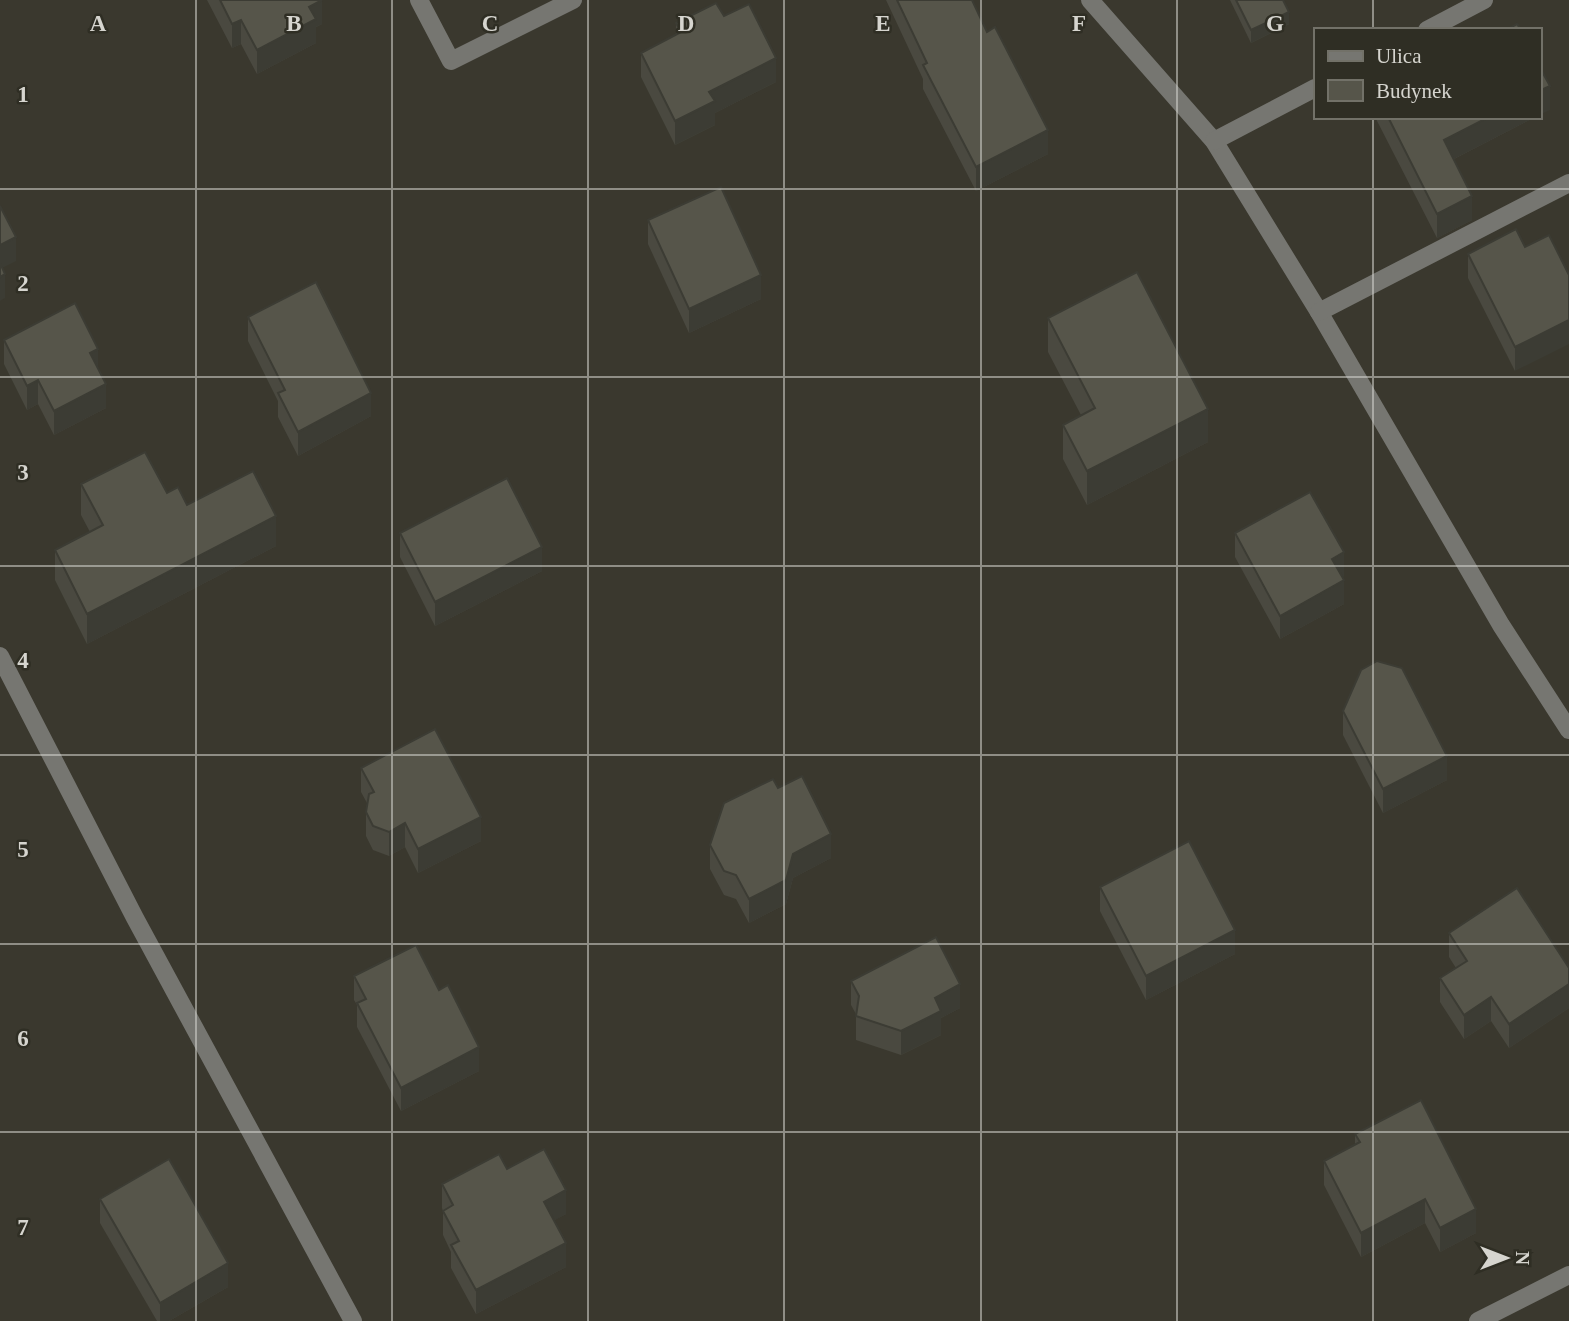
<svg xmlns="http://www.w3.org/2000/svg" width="1569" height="1321" font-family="Georgia,serif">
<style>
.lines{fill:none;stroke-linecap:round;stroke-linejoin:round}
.minor{stroke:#767671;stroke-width:18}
.wall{fill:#4a4940}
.shaded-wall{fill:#3c3c34}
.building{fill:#56554a;stroke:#3c3c34;stroke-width:2}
.grid{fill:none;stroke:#d6d5cf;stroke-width:2;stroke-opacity:0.55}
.grid-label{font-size:23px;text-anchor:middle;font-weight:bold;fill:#d6d5cf;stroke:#2f2e24;stroke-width:5;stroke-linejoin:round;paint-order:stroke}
</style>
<rect width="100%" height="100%" fill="#3a382e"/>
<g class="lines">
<g class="minor">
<path d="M 419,0 L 451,61 L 573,0"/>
<path d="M 1090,0 L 1214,141 L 1319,312 L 1501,625 L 1569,730"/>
<path d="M 1427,30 L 1484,0"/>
<path d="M 1214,141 L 1315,88"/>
<path d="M 1319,312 L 1569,183"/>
<path d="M 0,656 L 135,918 L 353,1321"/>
<path d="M 1478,1321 L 1569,1275"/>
</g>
</g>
<g class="wall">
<path d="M 207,0 L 322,0 L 322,24 L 316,27 L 316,43 L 257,74 L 241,44 L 232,48 Z"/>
<path d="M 886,0 L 972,0 L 1048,154 L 976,191 L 923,89 L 923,79 Z"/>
<path d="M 1230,0 L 1283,0 L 1289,24 L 1251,43 Z"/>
<path d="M 724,16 L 776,82 L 715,113 L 715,125 L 675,145 L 641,77 L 641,53 L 676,35 L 676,23 Z"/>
<path d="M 1375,117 L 1535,117 L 1454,159 L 1472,220 L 1437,238 Z"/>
<path d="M 648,220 L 761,299 L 689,333 L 648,244 Z"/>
<path d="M 1516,229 L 1515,371 L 1468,278 L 1468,254 Z"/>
<path d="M 248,317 L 371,416 L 298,456 L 278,417 L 278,401 L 248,341 Z"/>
<path d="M 1048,318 L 1208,442 L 1087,505 L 1063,459 L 1063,425 L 1081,415 L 1048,352 Z"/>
<path d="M 4,340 L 98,369 L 106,408 L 54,435 L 38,404 L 27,410 L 4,364 Z"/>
<path d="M 81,484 L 167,493 L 187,505 L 276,546 L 87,644 L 55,580 L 55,550 L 90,532 L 81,515 Z"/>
<path d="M 400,533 L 542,571 L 435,626 L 400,557 Z"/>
<path d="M 1235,533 L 1344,576 L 1342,577 L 1344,604 L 1280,639 L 1235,557 Z"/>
<path d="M 1343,711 L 1447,780 L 1383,813 L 1343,735 Z"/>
<path d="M 361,768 L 481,841 L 418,873 L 405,847 L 389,856 L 373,850 L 366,836 L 366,812 L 367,803 L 361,792 Z"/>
<path d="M 778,788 L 831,858 L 793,878 L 786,904 L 749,923 L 736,899 L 724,895 L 710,869 L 710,845 Z"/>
<path d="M 1100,887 L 1235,954 L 1146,1000 L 1100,911 Z"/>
<path d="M 1449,933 L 1569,968 L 1569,1008 L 1509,1048 L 1491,1021 L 1464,1039 L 1440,1002 L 1440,978 L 1456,968 L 1449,957 Z"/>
<path d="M 354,976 L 439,990 L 479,1071 L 401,1111 L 357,1027 L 357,1005 L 354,1000 Z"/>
<path d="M 851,981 L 960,1008 L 941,1018 L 941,1035 L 901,1055 L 856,1040 L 856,1014 L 851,1005 Z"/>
<path d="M 1355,1134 L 1476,1233 L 1440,1252 L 1425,1223 L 1361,1257 L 1324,1185 L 1324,1161 L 1355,1145 Z"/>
<path d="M 507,1169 L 566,1214 L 554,1220 L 566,1267 L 476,1314 L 451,1268 L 451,1252 L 443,1235 L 443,1211 L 442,1208 L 442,1184 Z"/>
<path d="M 100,1199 L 228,1287 L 169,1321 L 157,1321 L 100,1223 Z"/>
</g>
<g class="shaded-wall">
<path d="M 322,0 L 322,24 L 316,27 L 316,43 L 257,74 L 257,50 L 309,7 Z"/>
<path d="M 1289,12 L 1289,24 L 1251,43 L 1251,30 Z"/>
<path d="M 241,20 L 241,44 L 232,48 L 232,24 Z"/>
<path d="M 776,58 L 776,82 L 715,113 L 715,125 L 675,145 L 675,121 L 709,92 Z"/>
<path d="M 1550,86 L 1550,110 L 1539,115 L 1539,91 Z"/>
<path d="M 1489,117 L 1535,117 L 1444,164 L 1444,140 Z"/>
<path d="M 1048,130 L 1048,154 L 976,191 L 976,167 Z"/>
<path d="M 1472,196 L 1472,220 L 1437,238 L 1437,214 Z"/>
<path d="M 16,237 L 16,261 L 0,269 L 0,245 Z"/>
<path d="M 5,274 L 5,298 L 0,301 L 0,277 Z"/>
<path d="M 761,275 L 761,299 L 689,333 L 689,309 Z"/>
<path d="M 1569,320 L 1569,344 L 1515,371 L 1515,347 Z"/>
<path d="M 98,349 L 98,373 L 90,353 Z"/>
<path d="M 38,380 L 38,404 L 27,410 L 27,386 Z"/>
<path d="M 106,384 L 106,408 L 54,435 L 54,411 Z"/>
<path d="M 371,393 L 371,416 L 298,456 L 298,432 Z"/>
<path d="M 1208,409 L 1208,442 L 1087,505 L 1087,471 Z"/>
<path d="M 276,516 L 276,546 L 87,644 L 87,614 Z"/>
<path d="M 542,547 L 542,571 L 435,626 L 435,602 Z"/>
<path d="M 1344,552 L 1344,576 L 1332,583 L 1332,559 Z"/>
<path d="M 1344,580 L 1344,604 L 1280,639 L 1280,616 Z"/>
<path d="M 1447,756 L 1447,780 L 1383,813 L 1383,789 Z"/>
<path d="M 481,817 L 481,841 L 418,873 L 418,849 Z"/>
<path d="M 405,823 L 405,847 L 389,856 L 389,832 Z"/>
<path d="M 831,834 L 831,858 L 793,878 L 786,904 L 749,923 L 749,899 L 793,854 Z"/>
<path d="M 1235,930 L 1235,954 L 1146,1000 L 1146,976 Z"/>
<path d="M 960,984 L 960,1008 L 941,1018 L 941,1035 L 901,1055 L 901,1031 L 935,998 Z"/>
<path d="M 1569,984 L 1569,1008 L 1509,1048 L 1509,1024 Z"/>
<path d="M 1491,997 L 1491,1021 L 1464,1039 L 1464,1015 Z"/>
<path d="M 479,1047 L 479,1071 L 401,1111 L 401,1088 Z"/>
<path d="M 566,1190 L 566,1214 L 544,1226 L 544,1202 Z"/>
<path d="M 1425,1199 L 1425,1223 L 1361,1257 L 1361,1233 Z"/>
<path d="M 1476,1209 L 1476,1233 L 1440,1252 L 1440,1228 Z"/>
<path d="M 566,1243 L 566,1267 L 476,1314 L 476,1290 Z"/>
<path d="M 228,1263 L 228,1287 L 169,1321 L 160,1321 L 160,1303 Z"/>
</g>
<g class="building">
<path d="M 220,0 L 322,0 L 309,7 L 316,19 L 257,50 L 241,20 L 232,24 Z"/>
<path d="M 897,0 L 972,0 L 987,32 L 995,27 L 1048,130 L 976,167 L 923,65 L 927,63 Z"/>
<path d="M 1236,0 L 1283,0 L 1289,12 L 1251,30 Z"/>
<path d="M 716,3 L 724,16 L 749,4 L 776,58 L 709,92 L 715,101 L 675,121 L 641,53 L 681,32 L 676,23 Z"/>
<path d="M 1517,24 L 1521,30 L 1506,30 Z"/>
<path d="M 1539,66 L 1550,86 L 1539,91 Z"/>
<path d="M 1388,117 L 1489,117 L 1444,140 L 1472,196 L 1437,214 Z"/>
<path d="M 721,187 L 761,275 L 689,309 L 648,220 Z"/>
<path d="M 0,206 L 16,237 L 0,245 Z"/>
<path d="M 1516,229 L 1525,247 L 1549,235 L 1569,275 L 1569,320 L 1515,347 L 1468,254 Z"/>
<path d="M 0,263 L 5,274 L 0,277 Z"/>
<path d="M 1137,272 L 1208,409 L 1087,471 L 1063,425 L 1095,408 L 1048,318 Z"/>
<path d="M 316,282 L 371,393 L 298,432 L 278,393 L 285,390 L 248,317 Z"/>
<path d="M 75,303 L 98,349 L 90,353 L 106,384 L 54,411 L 38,380 L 27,386 L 4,340 Z"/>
<path d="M 145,452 L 167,493 L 178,487 L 187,505 L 253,471 L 276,516 L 87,614 L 55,550 L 103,525 L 81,484 Z"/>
<path d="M 507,478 L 542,547 L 435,602 L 400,533 Z"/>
<path d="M 1310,492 L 1344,552 L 1332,559 L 1344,580 L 1280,616 L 1235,533 Z"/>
<path d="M 1377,661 L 1402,668 L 1447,756 L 1383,789 L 1343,711 L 1361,670 Z"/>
<path d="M 435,729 L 481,817 L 418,849 L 405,823 L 389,832 L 373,826 L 366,812 L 369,794 L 374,792 L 361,768 Z"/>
<path d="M 802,776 L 831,834 L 793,854 L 786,880 L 749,899 L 736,875 L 724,871 L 710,845 L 724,803 L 773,779 L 778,788 Z"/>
<path d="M 1189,841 L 1235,930 L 1146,976 L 1100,887 Z"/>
<path d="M 1517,888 L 1569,968 L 1569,984 L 1509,1024 L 1491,997 L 1464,1015 L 1440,978 L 1467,961 L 1449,933 Z"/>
<path d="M 936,937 L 960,984 L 935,998 L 941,1011 L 901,1031 L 856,1016 L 859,996 L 851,981 Z"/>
<path d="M 416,945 L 439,990 L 448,985 L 479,1047 L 401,1088 L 357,1003 L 366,999 L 354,976 Z"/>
<path d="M 1421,1100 L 1476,1209 L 1440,1228 L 1425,1199 L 1361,1233 L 1324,1161 L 1360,1142 L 1355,1134 Z"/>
<path d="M 544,1149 L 566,1190 L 544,1202 L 566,1243 L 476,1290 L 451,1245 L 459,1241 L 443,1211 L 453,1205 L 442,1184 L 499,1154 L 507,1169 Z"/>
<path d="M 169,1159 L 228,1263 L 160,1303 L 100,1199 Z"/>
</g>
<path class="grid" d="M 196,0 L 196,1321M 392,0 L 392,1321M 588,0 L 588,1321M 784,0 L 784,1321M 981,0 L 981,1321M 1177,0 L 1177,1321M 1373,0 L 1373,30M 1373,117 L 1373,1321M 0,189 L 1569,189M 0,377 L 1569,377M 0,566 L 1569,566M 0,755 L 1569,755M 0,944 L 1569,944M 0,1132 L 1569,1132"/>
<g class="grid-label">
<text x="98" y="31">A</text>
<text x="294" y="31">B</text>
<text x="490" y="31">C</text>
<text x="686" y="31">D</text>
<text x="883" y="31">E</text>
<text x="1079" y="31">F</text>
<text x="1275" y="31">G</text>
<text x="23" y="102">1</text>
<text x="23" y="291">2</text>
<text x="23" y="480">3</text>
<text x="23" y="668">4</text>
<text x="23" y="857">5</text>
<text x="23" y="1046">6</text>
<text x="23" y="1235">7</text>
</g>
<rect x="1314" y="28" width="228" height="91" fill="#2f2e24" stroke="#727168" stroke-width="2"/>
<rect x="1328" y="51" width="35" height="10" fill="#767671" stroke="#727168" stroke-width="2"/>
<text x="1376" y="63" font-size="21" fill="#d6d5cf">Ulica</text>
<rect x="1328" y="80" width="35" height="21" fill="#56554a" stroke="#727168" stroke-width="2"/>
<text x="1376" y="98" font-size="21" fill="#d6d5cf">Budynek</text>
<g transform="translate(1506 1258) rotate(90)" stroke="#2f2e24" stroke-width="5" paint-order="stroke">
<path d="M0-5L12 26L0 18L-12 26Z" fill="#d6d5cf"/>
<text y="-10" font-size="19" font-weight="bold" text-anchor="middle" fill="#d6d5cf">N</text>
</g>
</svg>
